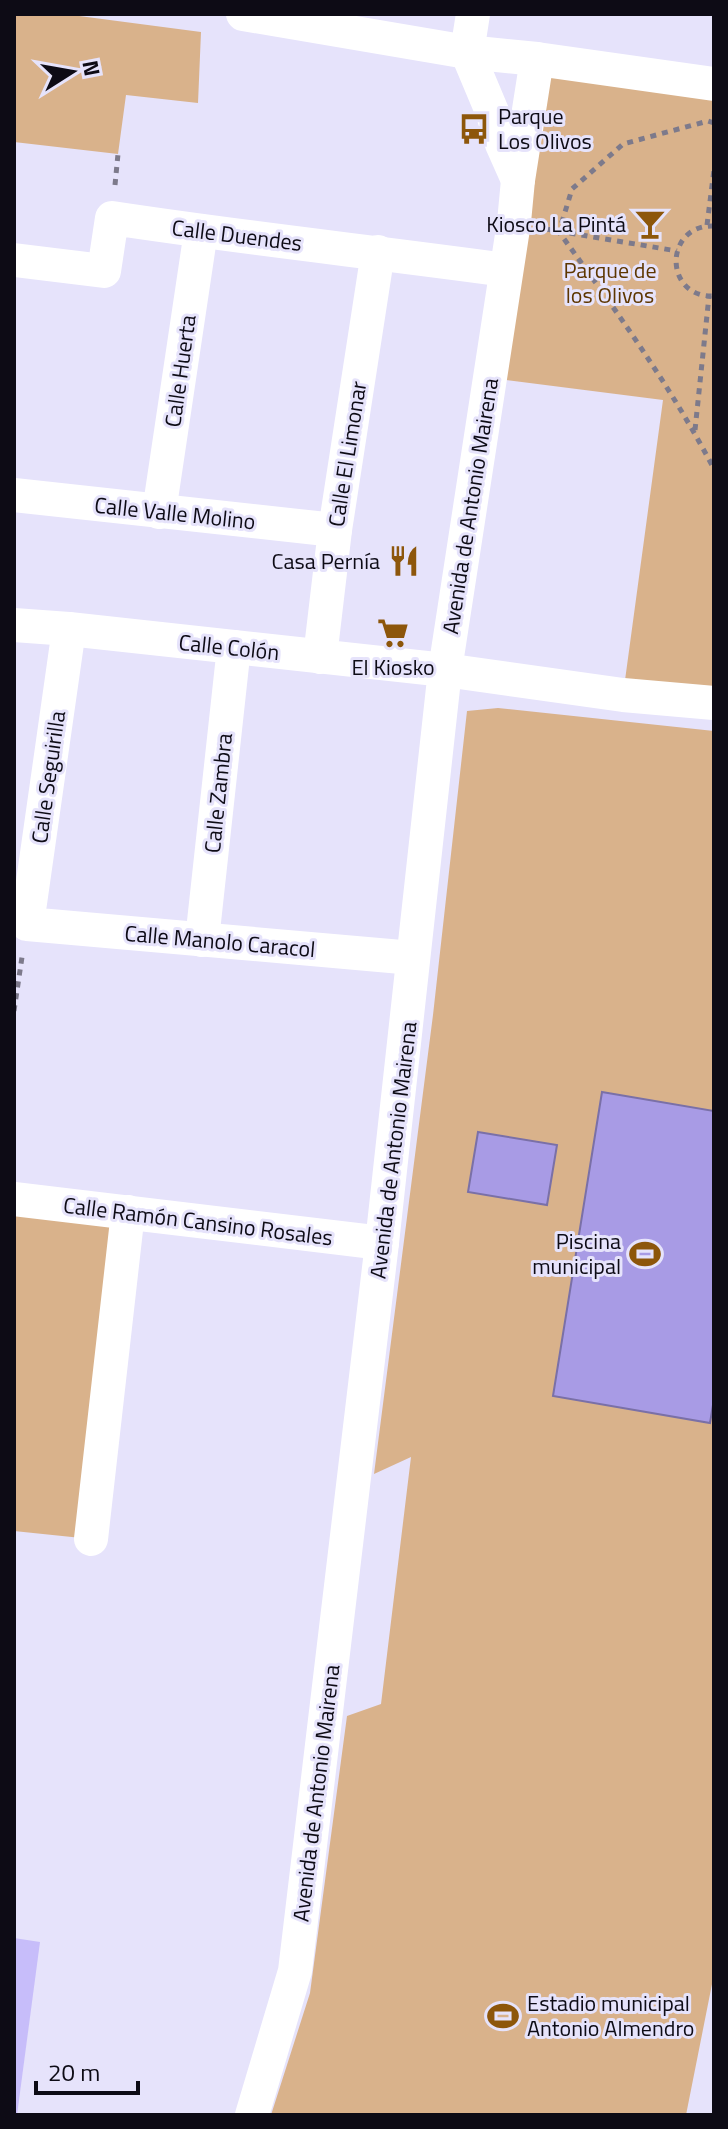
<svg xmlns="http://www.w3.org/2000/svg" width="728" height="2129" font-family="'Titillium Web',sans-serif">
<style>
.green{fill:#d9b28b}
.water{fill:#a89be5;stroke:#7a70a7;stroke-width:2}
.building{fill:#c7bdfa}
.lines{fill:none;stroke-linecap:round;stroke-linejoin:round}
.path{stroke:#7d7a8b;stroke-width:5;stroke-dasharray:6 6;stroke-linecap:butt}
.minor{stroke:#fff;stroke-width:34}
.labels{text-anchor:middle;stroke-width:6;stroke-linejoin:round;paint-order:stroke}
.poi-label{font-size:22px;fill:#0d0b15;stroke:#e6e3fb;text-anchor:end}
.street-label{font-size:22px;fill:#0d0b15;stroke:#e6e3fb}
.park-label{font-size:22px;fill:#5d3601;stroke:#e6e3fb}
</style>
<rect width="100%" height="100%" fill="#e6e3fb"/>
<g class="green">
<path d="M 14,14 L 64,14 L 201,32 L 198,103 L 126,95 L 118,154 L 14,142 Z"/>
<path d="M 537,59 L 714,84 L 714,703 L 623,695 L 663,400 L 490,378 Z"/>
<path d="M 498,708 L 714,731 L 714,1974 L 686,2115 L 271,2115 L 310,1993 L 347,1716 L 381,1704 L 411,1457 L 374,1474 L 433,1015 L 467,711 Z"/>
<path d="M 14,1199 L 128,1212 L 91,1539 L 14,1531 Z"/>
</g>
<g class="water">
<path d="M 602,1092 L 714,1111 L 714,1399 L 710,1423 L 553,1396 Z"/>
<path d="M 478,1132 L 557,1145 L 547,1205 L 468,1192 Z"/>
</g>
<path class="building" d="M 14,1938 L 40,1942 L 17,2115 L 14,2115 Z"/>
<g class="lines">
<g class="path">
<path d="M 714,123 L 708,121 L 623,144 L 572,189 L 559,232 C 615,309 670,385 714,469"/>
<path d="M 115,185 L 118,154"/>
<path d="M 707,225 L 714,170"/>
<path d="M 714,226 C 664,224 663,298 714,296"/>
<path d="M 546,229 L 677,251"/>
<path d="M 695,430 L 709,296"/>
<path d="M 14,1011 L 22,957"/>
</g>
<g class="minor">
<path d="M 243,14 L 467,52 L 537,59 L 714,84"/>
<path d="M 473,14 L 467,52 L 493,114 L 502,144 L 518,180"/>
<path d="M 14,260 L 104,271 L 112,218 C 243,238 375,252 506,270"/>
<path d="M 14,495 L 335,530"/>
<path d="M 159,512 L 201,231"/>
<path d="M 14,625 L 69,629 L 445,670 L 623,695 L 714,703"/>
<path d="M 69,629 L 27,924 L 413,958"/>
<path d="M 320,657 L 335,530 L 378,252"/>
<path d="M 202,940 L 234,647"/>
<path d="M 14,1199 L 382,1243"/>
<path d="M 91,1539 L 128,1212"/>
<path d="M 252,2115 L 295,1971 L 382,1243 L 445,670 L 514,222 L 518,180 L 537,59"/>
</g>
</g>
<defs>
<symbol id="bus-bare" viewBox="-9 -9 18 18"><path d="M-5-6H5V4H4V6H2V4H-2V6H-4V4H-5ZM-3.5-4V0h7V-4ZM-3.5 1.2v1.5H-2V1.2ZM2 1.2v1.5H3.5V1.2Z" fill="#8d560b" stroke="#e6e3fb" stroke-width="2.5" paint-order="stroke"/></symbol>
<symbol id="bar-bare" viewBox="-9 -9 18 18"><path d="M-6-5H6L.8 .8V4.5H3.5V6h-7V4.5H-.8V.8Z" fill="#8d560b" stroke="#e6e3fb" stroke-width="2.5" paint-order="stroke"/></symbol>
<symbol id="restaurant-bare" viewBox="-9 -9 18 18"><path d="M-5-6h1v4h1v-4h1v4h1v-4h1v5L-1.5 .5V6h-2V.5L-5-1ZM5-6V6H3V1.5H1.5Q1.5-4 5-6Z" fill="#8d560b" stroke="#e6e3fb" stroke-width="2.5" paint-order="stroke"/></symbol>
<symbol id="supermarket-bare" viewBox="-9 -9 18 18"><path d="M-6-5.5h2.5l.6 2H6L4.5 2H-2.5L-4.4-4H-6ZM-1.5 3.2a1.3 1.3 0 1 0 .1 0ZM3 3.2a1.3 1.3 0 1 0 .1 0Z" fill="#8d560b" stroke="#e6e3fb" stroke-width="2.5" paint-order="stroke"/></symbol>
<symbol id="stadium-bare" viewBox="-9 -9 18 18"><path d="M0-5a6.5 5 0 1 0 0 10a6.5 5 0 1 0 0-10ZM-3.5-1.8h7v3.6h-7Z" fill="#8d560b" stroke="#e6e3fb" stroke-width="2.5" paint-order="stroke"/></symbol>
</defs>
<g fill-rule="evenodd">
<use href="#bus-bare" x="452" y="107" width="44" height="44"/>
<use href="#bar-bare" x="628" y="202" width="44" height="44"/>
<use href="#restaurant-bare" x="382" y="539" width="44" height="44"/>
<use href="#supermarket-bare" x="371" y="611" width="44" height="44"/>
<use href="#stadium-bare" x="623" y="1232" width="44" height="44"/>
<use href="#stadium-bare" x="481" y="1994" width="44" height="44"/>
</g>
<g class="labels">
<g class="poi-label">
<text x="498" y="124" text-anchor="start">Parque<tspan x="498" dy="25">Los Olivos</tspan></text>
<text x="626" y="232">Kiosco La Pintá</text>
<text x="380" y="569">Casa Pernía</text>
<text x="393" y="675" text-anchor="middle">El Kiosko</text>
<text x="621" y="1249">Piscina<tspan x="621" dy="25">municipal</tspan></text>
<text x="527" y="2011" text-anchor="start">Estadio municipal<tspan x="527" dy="25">Antonio Almendro</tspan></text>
</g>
<g class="street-label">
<text transform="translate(237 235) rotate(7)" y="8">Calle Duendes</text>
<text transform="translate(180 371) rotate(-82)" y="8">Calle Huerta</text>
<text transform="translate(347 454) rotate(-81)" y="8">Calle El Limonar</text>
<text transform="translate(470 506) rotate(-81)" y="8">Avenida de Antonio Mairena</text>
<text transform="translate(175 513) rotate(6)" y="8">Calle Valle Molino</text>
<text transform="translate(229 647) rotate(6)" y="8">Calle Colón</text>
<text transform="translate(48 777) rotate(-82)" y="8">Calle Seguirilla</text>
<text transform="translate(218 793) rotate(-84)" y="8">Calle Zambra</text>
<text transform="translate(220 941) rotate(5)" y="8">Calle Manolo Caracol</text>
<text transform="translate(393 1150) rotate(-83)" y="8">Avenida de Antonio Mairena</text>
<text transform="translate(198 1221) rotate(7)" y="8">Calle Ramón Cansino Rosales</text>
<text transform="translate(316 1793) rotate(-83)" y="8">Avenida de Antonio Mairena</text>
</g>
<g class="park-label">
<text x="610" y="278">Parque de<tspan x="610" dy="25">los Olivos</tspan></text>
</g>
</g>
<rect width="728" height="2129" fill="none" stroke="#0d0b15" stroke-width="32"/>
<g transform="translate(72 72) rotate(79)" stroke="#e6e3fb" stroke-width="6" paint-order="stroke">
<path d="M0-6L14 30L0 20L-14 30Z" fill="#0d0b15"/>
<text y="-12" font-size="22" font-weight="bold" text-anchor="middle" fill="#0d0b15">N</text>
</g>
<path d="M36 2081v12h102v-12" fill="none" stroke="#0d0b15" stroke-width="4"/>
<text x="48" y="2081" font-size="24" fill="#0d0b15" stroke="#e6e3fb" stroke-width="6" paint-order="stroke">20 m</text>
</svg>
